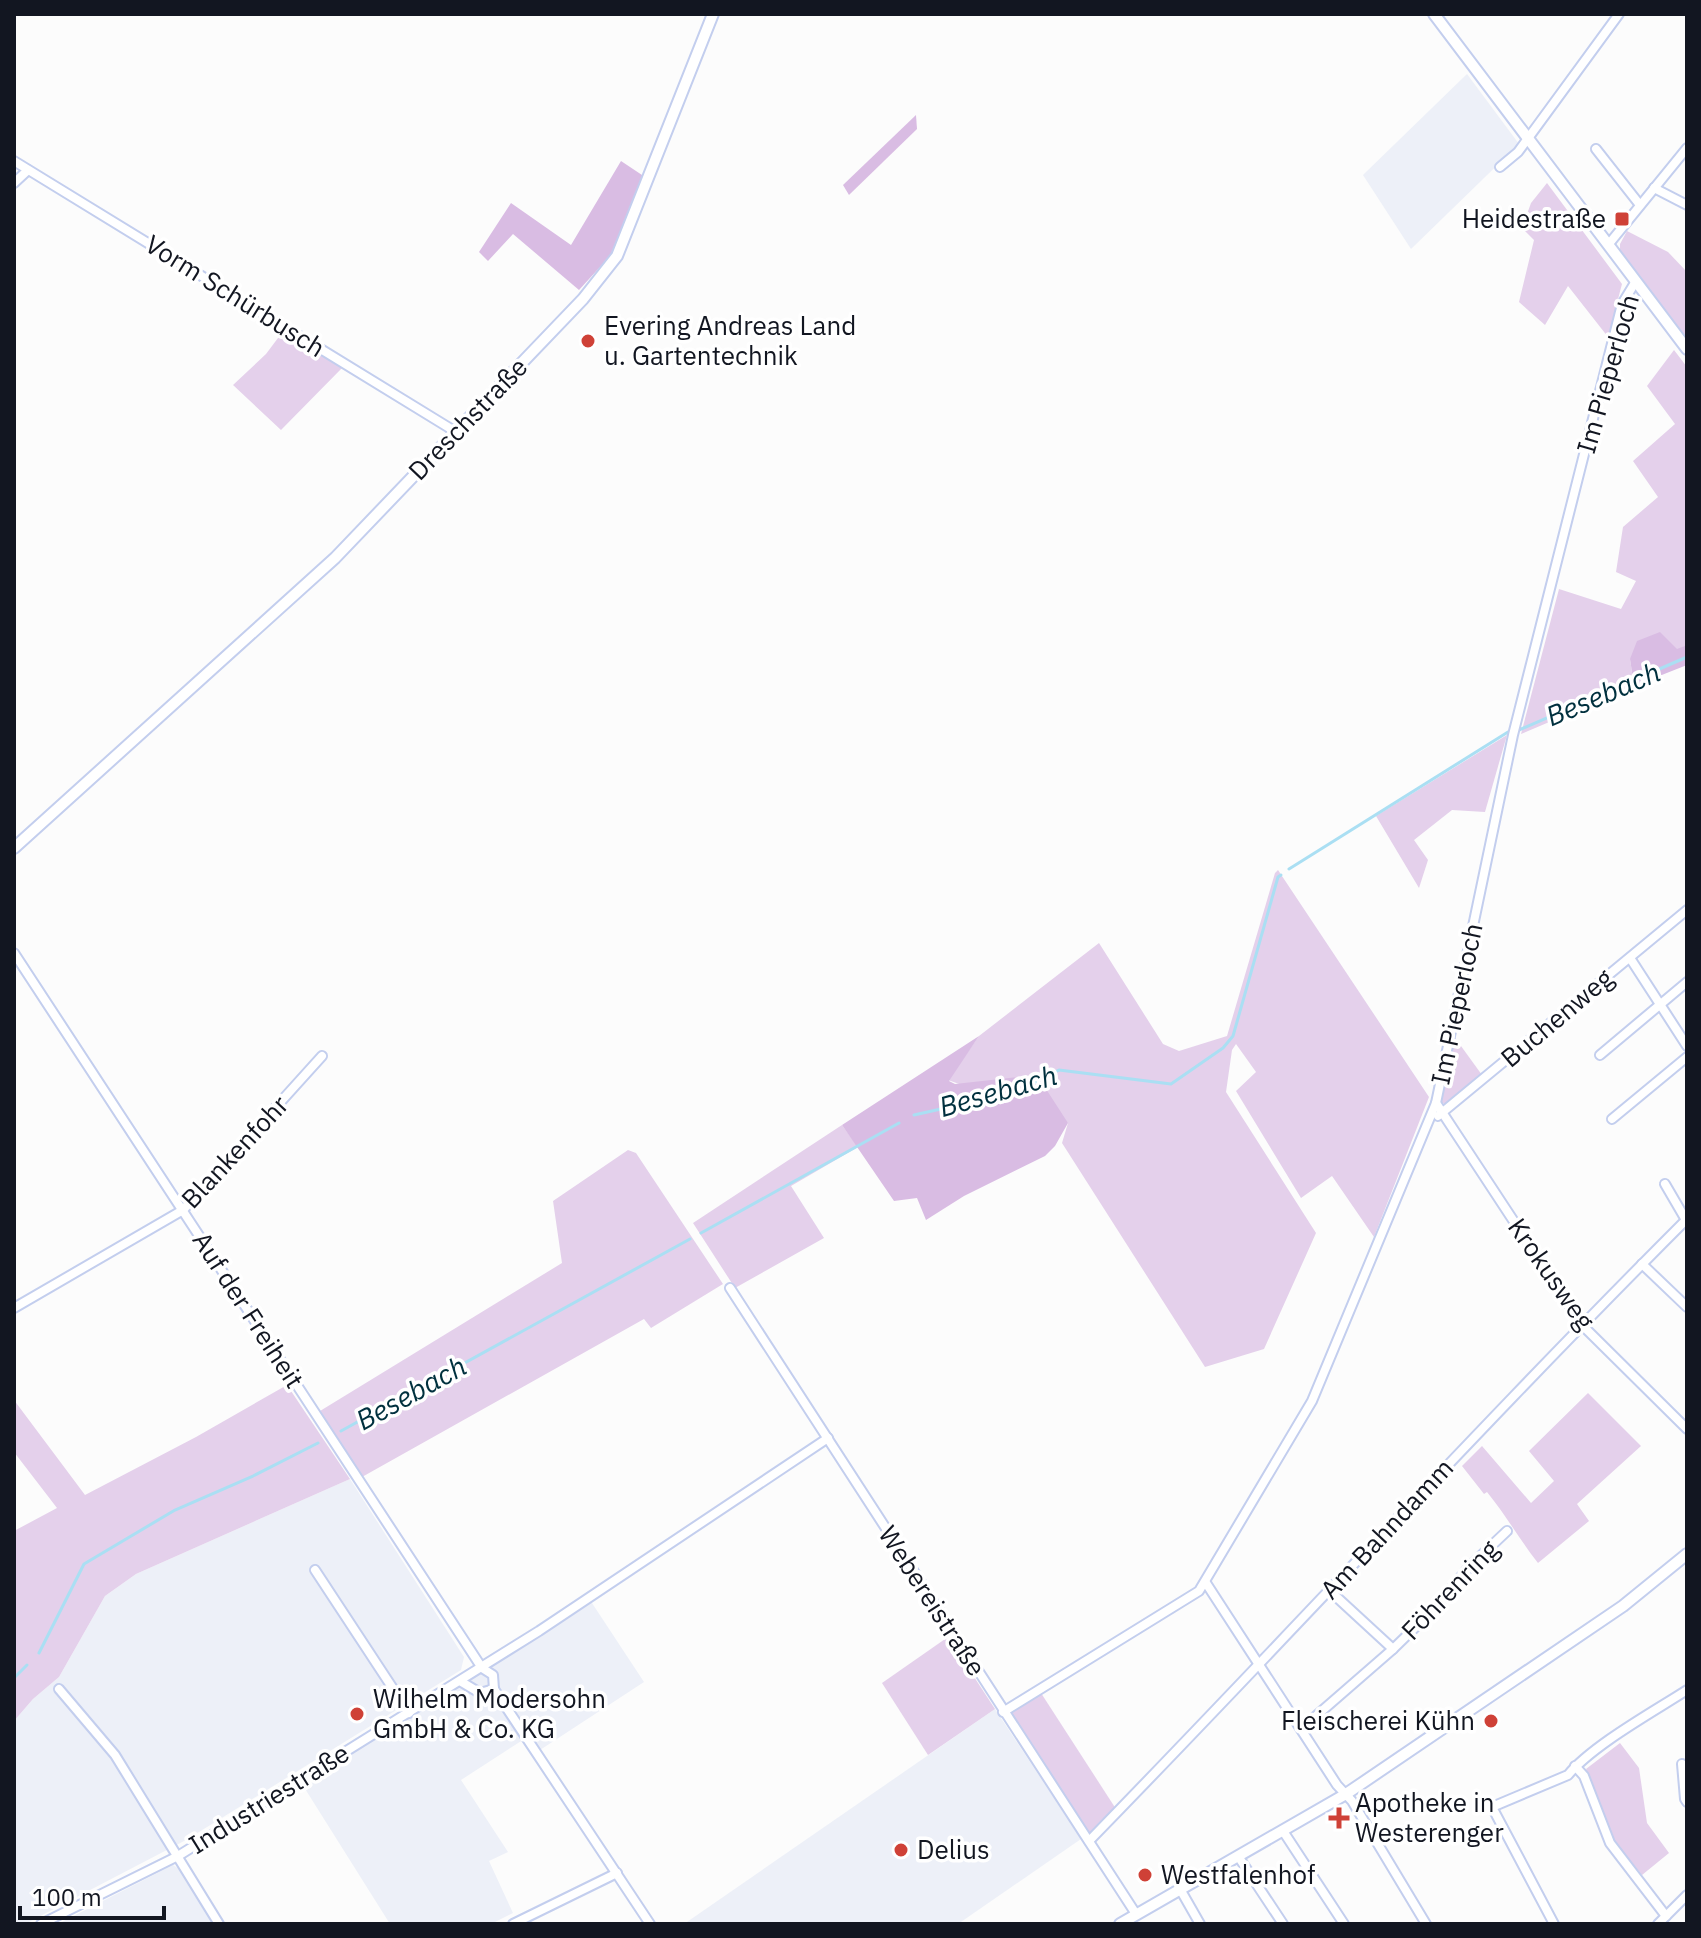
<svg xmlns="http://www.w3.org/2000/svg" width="1701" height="1938" font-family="'IBM Plex Sans',sans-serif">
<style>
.built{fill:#edf0f8}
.green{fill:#e4d0eb}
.forest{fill:#d9bce3}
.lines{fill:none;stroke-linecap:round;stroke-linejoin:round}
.stream{stroke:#aadff3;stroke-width:3}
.minor-casing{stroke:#c3ceee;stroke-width:12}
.tertiary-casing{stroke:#c3ceee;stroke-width:14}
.minor{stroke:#fff;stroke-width:8}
.tertiary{stroke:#fff;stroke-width:10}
.poi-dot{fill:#cf4137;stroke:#fff;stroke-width:3}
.labels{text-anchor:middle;stroke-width:7;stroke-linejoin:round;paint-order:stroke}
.poi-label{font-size:26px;fill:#121621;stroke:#fff;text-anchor:start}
.street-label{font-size:26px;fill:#121621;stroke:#fff}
.water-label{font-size:28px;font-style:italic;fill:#00303e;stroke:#fff}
</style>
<rect width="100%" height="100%" fill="#fcfcfc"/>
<g class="built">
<path d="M 1467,74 L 1519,144 L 1411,249 L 1363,175 Z"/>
<path d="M 350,1479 L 464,1657 L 461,1670 L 186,1840 L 25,1924 L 14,1924 L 14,1721 L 33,1699 L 59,1677 L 105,1596 L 136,1574 Z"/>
<path d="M 590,1600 L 644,1682 L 540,1750 L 529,1736 L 461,1780 L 508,1852 L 489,1861 L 513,1913 L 491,1924 L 390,1924 L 302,1784 L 442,1697 L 485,1664 L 492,1665 Z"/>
<path d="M 995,1709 L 1081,1839 L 958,1924 L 684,1924 Z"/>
<path d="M 173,1865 L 182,1871 L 214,1924 L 58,1924 Z"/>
</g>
<g class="green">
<path d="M 1547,183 L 1622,284 L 1608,337 L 1568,286 L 1545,325 L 1519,302 L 1534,240 L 1522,228 L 1531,203 Z"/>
<path d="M 1627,231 L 1668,252 L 1687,272 L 1687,338 L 1620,252 L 1620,244 Z"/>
<path d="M 284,330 L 344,366 L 281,430 L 233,385 L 266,354 Z"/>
<path d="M 1674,350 L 1687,367 L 1687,645 L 1677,650 L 1630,659 L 1634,686 L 1521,734 L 1559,589 L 1621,609 L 1636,581 L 1616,572 L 1623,527 L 1658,497 L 1633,461 L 1675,424 L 1647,386 Z"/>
<path d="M 1507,735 L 1485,812 L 1452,810 L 1414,840 L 1428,860 L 1419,888 L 1376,816 Z"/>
<path d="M 1278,870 L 1429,1097 L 1374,1237 L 1332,1176 L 1301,1198 L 1236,1091 L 1256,1072 L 1236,1044 L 1232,1050 L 1226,1092 L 1316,1233 L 1264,1349 L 1205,1367 L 1062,1143 L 1068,1123 L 948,1080 L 979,1036 L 1099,943 L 1163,1044 L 1179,1051 L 1227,1036 L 1275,873 Z"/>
<path d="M 1453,1035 L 1482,1075 L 1445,1104 L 1440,1102 Z"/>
<path d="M 842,1125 L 858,1147 L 791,1186 L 824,1238 L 735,1288 L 693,1223 Z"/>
<path d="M 628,1150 L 636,1153 L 723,1284 L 651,1328 L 644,1319 L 362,1477 L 320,1411 L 562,1263 L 553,1201 Z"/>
<path d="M 287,1385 L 350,1479 L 136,1574 L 105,1596 L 59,1677 L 33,1699 L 14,1721 L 14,1531 L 57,1508 L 14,1452 L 14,1400 L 85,1495 L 196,1437 Z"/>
<path d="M 1588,1393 L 1641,1446 L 1577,1504 L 1589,1521 L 1538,1563 C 1520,1540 1505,1514 1487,1492 L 1484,1494 L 1462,1466 L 1482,1446 L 1531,1503 L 1554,1481 L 1529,1451 Z"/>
<path d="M 948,1637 L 995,1709 L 928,1755 L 882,1683 Z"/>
<path d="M 1041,1693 L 1116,1809 L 1090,1835 L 1011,1713 Z"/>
<path d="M 1620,1743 L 1639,1768 L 1647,1823 L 1669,1853 L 1642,1875 L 1612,1838 L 1586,1769 Z"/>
</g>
<g class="forest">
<path d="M 916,115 L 917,129 L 849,195 L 843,185 Z"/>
<path d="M 621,161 L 645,177 L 611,255 L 579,290 L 513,234 L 488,261 L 479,252 L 511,203 L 571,245 Z"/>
<path d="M 1660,632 L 1677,649 L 1687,645 L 1687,665 L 1634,686 L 1630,659 L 1637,641 Z"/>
<path d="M 979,1036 L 949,1081 L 955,1084 L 1037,1075 L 1068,1123 L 1055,1146 L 1045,1156 L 964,1196 L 926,1220 L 917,1198 L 894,1201 L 842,1125 Z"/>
</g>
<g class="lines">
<g class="stream">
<path d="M 1519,730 L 1687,657"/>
<path d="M 1289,869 L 1508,732"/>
<path d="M 914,1115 L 1017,1092 L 1059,1070 L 1171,1084 L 1223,1048 L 1233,1036 L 1278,877 L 1281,875"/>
<path d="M 701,1233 L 899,1123"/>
<path d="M 341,1431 L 690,1239"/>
<path d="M 39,1653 L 84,1564 L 175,1510 L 253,1476 L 318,1443"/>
<path d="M 14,1678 L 27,1665"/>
</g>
<defs>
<g id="minor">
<path d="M 1596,149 L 1640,205"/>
<path d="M 14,161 L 456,432"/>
<path d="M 1500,167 L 1518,152 L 1619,14"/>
<path d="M 14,183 L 28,170"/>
<path d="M 1654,188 L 1687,205"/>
<path d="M 1608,245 L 1687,148"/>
<path d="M 14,953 L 482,1668 L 493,1675 L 494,1689"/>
<path d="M 1630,958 L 1687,1046"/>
<path d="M 1600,1055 L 1687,982"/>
<path d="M 1436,1103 L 1582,1325 L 1687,1429"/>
<path d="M 1438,1116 L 1687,910"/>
<path d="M 1612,1119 L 1687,1057"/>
<path d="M 1665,1184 L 1686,1220"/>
<path d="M 1642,1264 L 1687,1307"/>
<path d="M 730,1288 L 1136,1914"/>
<path d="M 14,1308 L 183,1210 L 322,1056"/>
<path d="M 315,1570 L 409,1713"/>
<path d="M 1206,1583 L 1337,1785 L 1352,1801 L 1426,1924"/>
<path d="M 1330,1591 L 1393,1649"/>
<path d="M 460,1681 L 480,1693 L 494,1689"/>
<path d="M 59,1689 L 115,1755 L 219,1924"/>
<path d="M 494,1689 L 650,1924"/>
<path d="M 1003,1712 L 1199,1591 L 1312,1401 L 1436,1103 L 1513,735 L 1622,304 L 1636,281"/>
<path d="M 1301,1729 L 1393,1649 L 1432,1611 L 1471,1565 L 1507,1531"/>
<path d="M 1682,1764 L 1685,1799 L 1687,1802"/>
<path d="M 1575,1766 L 1584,1776 L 1610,1843 L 1666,1916"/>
<path d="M 1283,1831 L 1344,1924"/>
<path d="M 1089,1841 C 1290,1635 1484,1422 1687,1219"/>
<path d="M 1238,1856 L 1283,1924"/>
<path d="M 1180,1889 L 1200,1924"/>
<path d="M 41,1924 L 178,1856 L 539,1631 L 828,1438"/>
<path d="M 513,1924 L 617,1873"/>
<path d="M 1554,1924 L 1492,1807 L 1568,1775 C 1593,1745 1653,1712 1687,1690"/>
<path d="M 1658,1924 L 1687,1895"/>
</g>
<g id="tertiary">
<path d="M 1434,14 L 1687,349"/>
<path d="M 14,848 L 335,558 L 583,299 L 617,256 L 713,14"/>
<path d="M 1120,1924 L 1346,1794 L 1623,1606 L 1687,1554"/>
</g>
</defs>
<use href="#minor" class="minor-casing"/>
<use href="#tertiary" class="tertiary-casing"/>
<use href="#minor" class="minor"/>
<use href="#tertiary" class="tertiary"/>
</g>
<g class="poi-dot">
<rect x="1614" y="211" width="16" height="16" rx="4"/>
<circle cx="588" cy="341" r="8"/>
<circle cx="357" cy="1714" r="8"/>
<circle cx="1491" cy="1721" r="8"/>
<path d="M1335 1806h8v8h8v8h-8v8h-8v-8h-8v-8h8z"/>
<circle cx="901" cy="1850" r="8"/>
<circle cx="1145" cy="1875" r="8"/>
</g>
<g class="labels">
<g class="poi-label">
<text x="1606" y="228" text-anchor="end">Heidestraße</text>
<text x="604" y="335">Evering Andreas Land<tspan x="604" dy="30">u. Gartentechnik</tspan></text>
<text x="373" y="1708">Wilhelm Modersohn<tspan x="373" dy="30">GmbH &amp; Co. KG</tspan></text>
<text x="1475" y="1730" text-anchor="end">Fleischerei Kühn</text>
<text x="1355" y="1812">Apotheke in<tspan x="1355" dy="30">Westerenger</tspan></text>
<text x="917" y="1859">Delius</text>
<text x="1161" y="1884">Westfalenhof</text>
</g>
<g class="street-label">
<text transform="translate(235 296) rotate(32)" y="9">Vorm Schürbusch</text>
<text transform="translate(1608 374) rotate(-74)" y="9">Im Pieperloch</text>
<text transform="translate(468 419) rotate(-46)" y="9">Dreschstraße</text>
<text transform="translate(1457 1004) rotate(-78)" y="9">Im Pieperloch</text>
<text transform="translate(1557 1018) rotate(-40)" y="9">Buchenweg</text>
<text transform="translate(235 1152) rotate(-47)" y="9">Blankenfohr</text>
<text transform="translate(1551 1274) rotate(55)" y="9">Krokusweg</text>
<text transform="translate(248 1310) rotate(57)" y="9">Auf der Freiheit</text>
<text transform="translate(1387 1529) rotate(-47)" y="9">Am Bahndamm</text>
<text transform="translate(1450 1590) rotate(-46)" y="9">Föhrenring</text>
<text transform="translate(932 1601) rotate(57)" y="9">Webereistraße</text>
<text transform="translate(269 1799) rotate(-32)" y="9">Industriestraße</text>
</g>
<g class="water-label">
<text transform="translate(1603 694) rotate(-23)" y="10">Besebach</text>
<text transform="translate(998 1091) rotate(-16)" y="10">Besebach</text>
<text transform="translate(411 1393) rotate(-29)" y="10">Besebach</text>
</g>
</g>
<rect width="1701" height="1938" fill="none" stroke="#121621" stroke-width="32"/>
<path d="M20 1906v12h144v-12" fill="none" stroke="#121621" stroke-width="4"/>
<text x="32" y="1906" font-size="24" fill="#121621" stroke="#ffffff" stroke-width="6" paint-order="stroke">100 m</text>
</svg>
